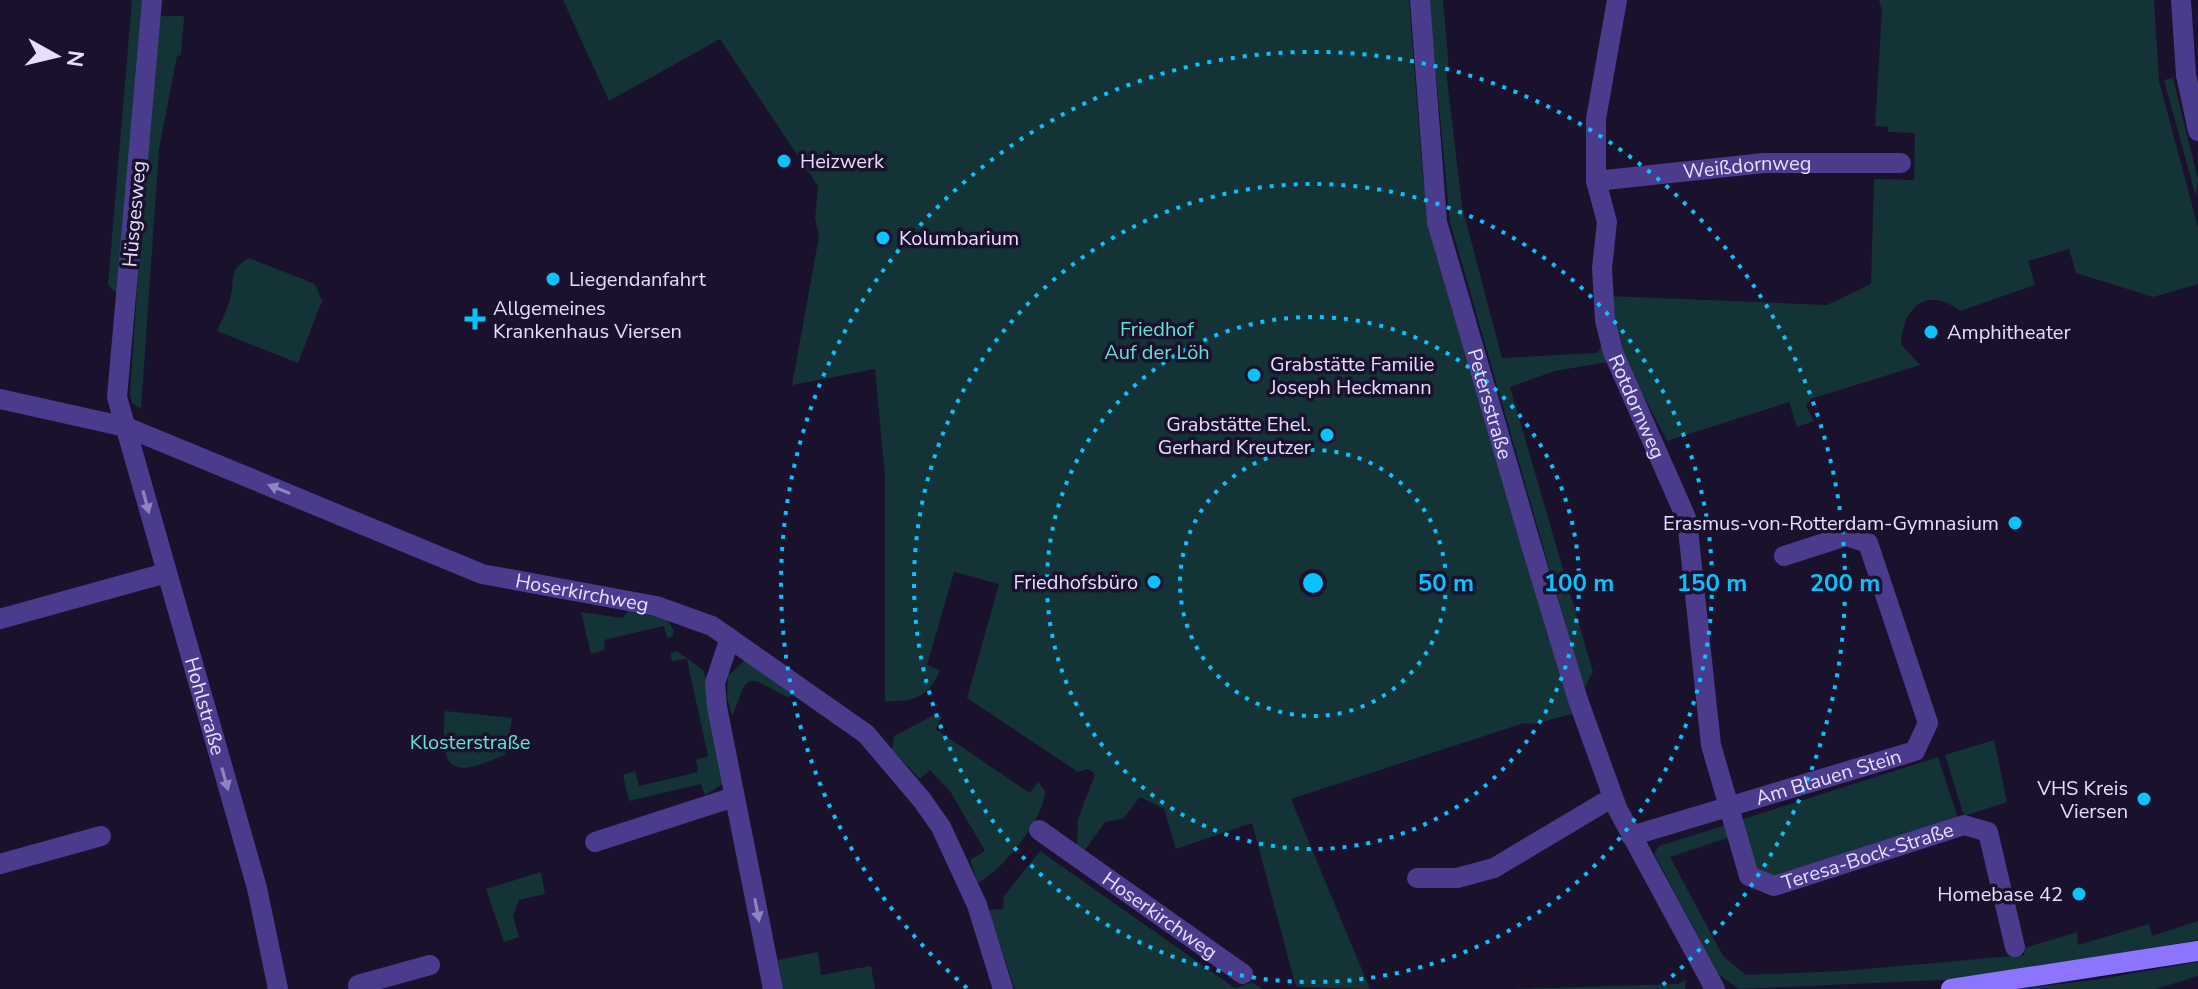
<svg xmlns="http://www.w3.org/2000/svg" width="2198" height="989" font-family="'Nunito Sans',sans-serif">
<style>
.green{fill:#143337}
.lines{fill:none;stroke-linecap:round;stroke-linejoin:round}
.minor{stroke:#4a3b8d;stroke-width:20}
.secondary{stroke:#8c74ff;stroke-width:20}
.oneway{fill:#9084c0}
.ring{fill:none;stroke:#09c2ff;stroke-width:4;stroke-dasharray:4 8}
.poi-dot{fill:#09c2ff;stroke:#1a112d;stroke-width:3}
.labels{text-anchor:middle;stroke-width:7;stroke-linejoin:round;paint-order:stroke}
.poi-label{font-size:20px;fill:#e6ddff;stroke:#1a112d;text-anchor:start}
.street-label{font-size:20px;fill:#e6ddff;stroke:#1a112d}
.park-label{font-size:20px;fill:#64e4d7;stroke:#1a112d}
.centre{fill:#09c2ff;stroke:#1a112d;stroke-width:4}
.ring-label{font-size:24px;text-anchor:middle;font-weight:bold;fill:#09c2ff;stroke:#1a112d;stroke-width:7;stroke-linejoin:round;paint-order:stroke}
</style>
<rect width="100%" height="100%" fill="#1a112d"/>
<g class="green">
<path d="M 132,0 L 145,0 L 118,295 L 108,285 Z"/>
<path d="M 563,0 L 1409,0 L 1423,178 L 1434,245 L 1572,714 L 1534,724 L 1524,723 L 1291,799 L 1370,989 L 1296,987 L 1252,823 L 1176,849 L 1164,809 L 1140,797 L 1123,819 L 1105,822 L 1085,850 L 1077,845 L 1078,819 L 1095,774 L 1088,769 L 1078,772 L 967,698 L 999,584 L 954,572 L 927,665 L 940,670 C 928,698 914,702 885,701 L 885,477 L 875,369 L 792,385 L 819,236 L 815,219 L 818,186 L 720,39 L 609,101 Z"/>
<path d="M 1429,0 L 1443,0 L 1449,70 L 1446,70 L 1462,206 L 1502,358 L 1597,353 L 1603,343 L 1608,362 L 1555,371 L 1510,387 L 1593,672 L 1584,689 L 1450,222 Z"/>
<path d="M 1879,0 L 2154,0 L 2159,81 L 2198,227 L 2198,284 L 2153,297 L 2076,273 L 2069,249 L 2028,261 L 2035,285 L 1960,311 C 1927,285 1903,307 1901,344 L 1920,365 L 1811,399 L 1806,406 L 1814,421 L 1797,427 L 1789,402 L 1667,441 L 1625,360 L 1608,296 L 1827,305 L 1871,284 L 1874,179 L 1914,180 L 1915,133 L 1888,132 L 1888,127 L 1875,126 L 1882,11 Z"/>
<path d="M 161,16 L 184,16 L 181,55 L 177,56 L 159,149 L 141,409 L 132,403 L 130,393 L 155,24 Z"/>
<path d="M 2173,78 L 2198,179 L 2196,197 L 2164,80 Z"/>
<path d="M 249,258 L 315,284 L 322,301 L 298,363 L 217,331 C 222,319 229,307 231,295 C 235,275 228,271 249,258 Z"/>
<path d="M 629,610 L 667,620 L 674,630 L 672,637 L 667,638 L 664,626 L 604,640 L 605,650 L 591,654 L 581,612 L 623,618 Z"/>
<path d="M 677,651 L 704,671 L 724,783 L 705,795 L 701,784 L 629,801 L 623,775 L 635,771 L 639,786 L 698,772 L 696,760 L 708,756 L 687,659 L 672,661 L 670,653 Z"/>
<path d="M 744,661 L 750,662 L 791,694 L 789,698 L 757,681 L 750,681 L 744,686 L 732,716 L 727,697 L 728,676 Z"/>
<path d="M 445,711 L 512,718 L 506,754 C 452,779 439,773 445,711 Z"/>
<path d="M 934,715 L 942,717 L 935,729 L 1030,793 L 1038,782 L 1045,791 C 1045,818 1002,871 978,883 L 970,860 L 985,851 L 950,791 L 930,770 L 920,779 L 892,750 L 894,736 Z"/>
<path d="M 1994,740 L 2007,802 L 1964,816 L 1945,755 Z"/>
<path d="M 1938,757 L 1958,818 L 1775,876 L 1758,871 L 1740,820 Z"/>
<path d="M 1726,825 L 1730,837 L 1670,857 L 1723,956 L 1746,975 L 1843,971 L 2024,955 L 2025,948 L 2077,932 L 2078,945 L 2149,924 L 2152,936 L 2198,921 L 2198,940 L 1964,979 L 1739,989 L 1718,974 L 1654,853 L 1659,846 Z"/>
<path d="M 1040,851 L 1235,988 L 1252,982 L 1263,989 L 1015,989 L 988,910 L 1003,909 L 1004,896 Z"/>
<path d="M 541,872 L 545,894 L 519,900 L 513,916 L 519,937 L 504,942 L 486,889 Z"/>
<path d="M 818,952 L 821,975 L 871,966 L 875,989 L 783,989 L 778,960 Z"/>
<path d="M 2198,962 L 2198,976 L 2156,989 L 2019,989 L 2100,979 Z"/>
<path d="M 1686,980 L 1685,989 L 1513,989 L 1678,984 Z"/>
</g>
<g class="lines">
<g class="minor">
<path id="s1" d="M 152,0 L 117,397 L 257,888 L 278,989"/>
<path id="s2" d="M 1420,0 L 1437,222 L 1531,545 L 1578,700 L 1617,808 L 1715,989"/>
<path id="s3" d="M 1617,0 L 1596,119 L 1596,181 L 1607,222 L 1602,268 L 1605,320 L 1613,352 L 1687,520 L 1711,745 L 1749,876 L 1774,886 L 1964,825 L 1988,832 L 2015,947"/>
<path d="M 2181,0 L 2186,75 L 2198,131"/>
<path id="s4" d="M 1596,181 L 1764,163 L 1901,163"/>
<path id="s5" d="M 0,399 L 126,427 L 482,574 L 656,606 L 712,626 L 866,734 L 922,800 L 941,827 L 977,905 L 1003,989"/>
<path d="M 0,619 L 166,573"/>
<path d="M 730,638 L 715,683 L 717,707 L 773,989"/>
<path id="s6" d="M 1039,830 L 1243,974"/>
<path id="s7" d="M 1631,836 L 1915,751 L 1928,723 L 1868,543 L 1846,536 L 1784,556"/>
<path d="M 595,842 L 734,797"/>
<path d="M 0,864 L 101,836"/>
<path d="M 1417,878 L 1457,878 L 1494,868 L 1613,797"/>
<path d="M 359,989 L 358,985 L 430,965"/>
</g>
<path class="secondary" d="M 1951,989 L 2198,951"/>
</g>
<defs><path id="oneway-solid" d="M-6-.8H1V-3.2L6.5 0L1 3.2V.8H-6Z" transform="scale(2)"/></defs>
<g class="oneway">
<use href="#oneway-solid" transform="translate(279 489) rotate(-158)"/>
<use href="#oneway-solid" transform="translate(146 502) rotate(75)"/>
<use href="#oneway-solid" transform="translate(225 779) rotate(74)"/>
<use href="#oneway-solid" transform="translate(757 910) rotate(79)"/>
</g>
<g class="ring">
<circle cx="1313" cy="583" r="133"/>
<circle cx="1313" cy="583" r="266"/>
<circle cx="1313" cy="583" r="399"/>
<path d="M967 988A532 532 0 1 1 1659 988"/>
</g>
<g class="poi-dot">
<circle cx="784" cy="161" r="8"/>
<circle cx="883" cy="238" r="8"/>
<circle cx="553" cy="279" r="8"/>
<path d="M471 307h8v8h8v8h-8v8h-8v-8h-8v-8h8z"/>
<circle cx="1931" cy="332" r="8"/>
<circle cx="1254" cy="375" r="8"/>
<circle cx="1327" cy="435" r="8"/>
<circle cx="2015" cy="523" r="8"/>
<circle cx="1154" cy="582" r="8"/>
<circle cx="2144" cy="799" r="8"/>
<circle cx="2079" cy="894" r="8"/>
</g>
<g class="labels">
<g class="poi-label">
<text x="800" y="168">Heizwerk</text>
<text x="899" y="245">Kolumbarium</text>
<text x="569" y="286">Liegendanfahrt</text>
<text x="493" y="315">Allgemeines<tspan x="493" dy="23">Krankenhaus Viersen</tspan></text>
<text x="1947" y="339">Amphitheater</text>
<text x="1270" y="371">Grabstätte Familie<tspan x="1270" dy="23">Joseph Heckmann</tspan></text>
<text x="1311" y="431" text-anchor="end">Grabstätte Ehel.<tspan x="1311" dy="23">Gerhard Kreutzer</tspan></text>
<text x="1999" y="530" text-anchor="end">Erasmus-von-Rotterdam-Gymnasium</text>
<text x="1138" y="589" text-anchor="end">Friedhofsbüro</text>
<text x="2128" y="795" text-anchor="end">VHS Kreis<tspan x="2128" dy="23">Viersen</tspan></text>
<text x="2063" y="901" text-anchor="end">Homebase 42</text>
</g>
<g class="street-label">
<text dy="7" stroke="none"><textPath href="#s4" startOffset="152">Weißdornweg</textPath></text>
<text transform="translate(134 214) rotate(-85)" y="7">Hüsgesweg</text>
<text dy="7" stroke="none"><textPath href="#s2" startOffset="412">Petersstraße</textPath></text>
<text dy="7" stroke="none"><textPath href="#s3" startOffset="416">Rotdornweg</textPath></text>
<text dy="7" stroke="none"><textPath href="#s5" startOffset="616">Hoserkirchweg</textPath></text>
<text dy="7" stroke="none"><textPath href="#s1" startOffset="720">Hohlstraße</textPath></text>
<text dy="7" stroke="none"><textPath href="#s7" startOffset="206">Am Blauen Stein</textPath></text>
<text dy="7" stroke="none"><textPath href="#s3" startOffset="1028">Teresa-Bock-Straße</textPath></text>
<text dy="7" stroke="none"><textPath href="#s6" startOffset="148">Hoserkirchweg</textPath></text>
</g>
<g class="park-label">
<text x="1157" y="336">Friedhof<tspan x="1157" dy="23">Auf der Löh</tspan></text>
<text x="470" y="749">Klosterstraße</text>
</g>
</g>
<circle cx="1313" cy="583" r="12" class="centre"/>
<g class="ring-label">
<text x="1446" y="591">50 m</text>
<text x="1579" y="591">100 m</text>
<text x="1712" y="591">150 m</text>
<text x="1845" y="591">200 m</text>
</g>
<g transform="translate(56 56) rotate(98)" stroke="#1a112d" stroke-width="6" paint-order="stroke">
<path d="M0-6L14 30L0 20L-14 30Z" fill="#e6ddff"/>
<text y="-12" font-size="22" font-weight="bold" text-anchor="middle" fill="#e6ddff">N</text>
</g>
</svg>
